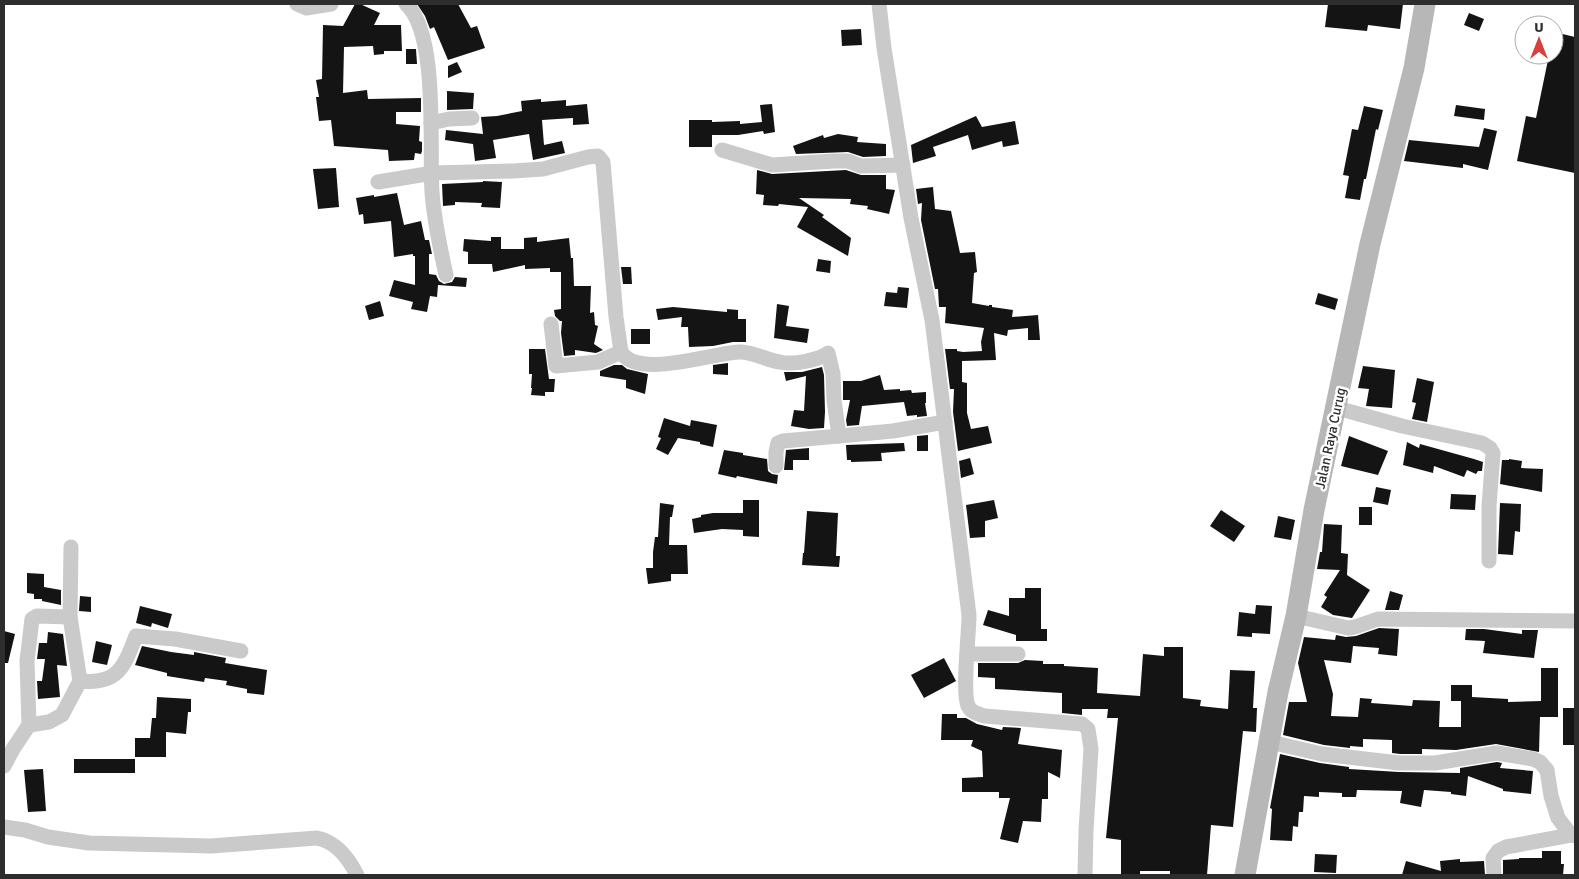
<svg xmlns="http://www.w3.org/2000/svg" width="1579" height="879" font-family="Signika,sans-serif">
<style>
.building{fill:#141414}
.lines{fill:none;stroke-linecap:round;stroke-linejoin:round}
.street{stroke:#cacaca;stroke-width:15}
.secondary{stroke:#b7b7b7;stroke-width:21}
.labels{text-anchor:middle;stroke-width:5;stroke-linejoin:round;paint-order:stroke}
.street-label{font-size:14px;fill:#2d2d2d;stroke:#fff}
</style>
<rect width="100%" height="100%" fill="#fff"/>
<g class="building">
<path d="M 355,4 L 360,4 L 380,13 L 374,25 L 401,25 L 402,51 L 384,51 L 384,54 L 374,55 L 373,46 L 344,47 L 343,93 L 367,90 L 368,99 L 421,98 L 421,112 L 396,112 L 396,124 L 420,126 L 419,141 L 422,142 L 422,151 L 421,154 L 415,153 L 414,160 L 389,161 L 388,150 L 334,146 L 331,120 L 319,121 L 316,97 L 319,97 L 316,80 L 322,79 L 323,25 L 343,26 Z"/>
<path d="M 417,4 L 458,4 L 471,28 L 477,26 L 485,48 L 448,60 L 434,27 L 430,29 L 425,16 Z"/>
<path d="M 1328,4 L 1403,4 L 1400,29 L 1368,25 L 1367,31 L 1325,27 Z"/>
<path d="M 1469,13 L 1484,19 L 1479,31 L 1464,25 Z"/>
<path d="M 861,29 L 862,45 L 842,46 L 841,30 Z"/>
<path d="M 1554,32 L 1575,37 L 1575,173 L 1517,161 L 1526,116 L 1536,118 L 1549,55 L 1554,55 Z"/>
<path d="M 406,49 L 416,49 L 417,64 L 406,64 Z"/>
<path d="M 457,62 L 462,72 L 448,78 L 448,66 Z"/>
<path d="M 447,91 L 474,93 L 473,109 L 447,110 Z"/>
<path d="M 541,99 L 541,102 L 566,100 L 566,106 L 587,104 L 589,124 L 573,125 L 573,118 L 542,120 L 544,145 L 562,141 L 565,153 L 533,160 L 529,134 L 493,140 L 496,158 L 475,161 L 473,144 L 445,140 L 446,130 L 483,134 L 481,117 L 497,116 L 522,111 L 521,101 Z"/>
<path d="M 772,104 L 775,132 L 764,134 L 763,131 L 738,135 L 712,135 L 712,147 L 689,147 L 689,120 L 712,120 L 712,122 L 740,121 L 740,124 L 762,122 L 760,105 Z"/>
<path d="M 1456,105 L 1485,109 L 1484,120 L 1454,116 Z"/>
<path d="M 1364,106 L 1383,110 L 1378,130 L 1376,129 L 1366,179 L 1364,179 L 1360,200 L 1345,198 L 1349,176 L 1343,175 L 1352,129 L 1358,130 Z"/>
<path d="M 976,116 L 982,127 L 1015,121 L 1019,144 L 1003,147 L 1002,141 L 972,150 L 968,135 L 933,147 L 936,156 L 913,163 L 911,145 Z"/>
<path d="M 1484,128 L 1497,131 L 1488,170 L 1463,164 L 1463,168 L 1404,161 L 1409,140 L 1479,147 Z"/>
<path d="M 838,134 L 858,137 L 857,142 L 886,144 L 886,156 L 863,157 L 848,152 L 796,154 L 793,146 L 823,135 L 824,138 Z"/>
<path d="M 336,168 L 339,207 L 318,209 L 313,169 Z"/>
<path d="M 757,170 L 772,174 L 846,170 L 861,175 L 886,175 L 886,189 L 895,190 L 889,214 L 867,209 L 868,206 L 850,204 L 851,199 L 799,198 L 824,215 L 822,217 L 851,238 L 848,256 L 797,227 L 808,207 L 779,204 L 778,206 L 763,205 L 764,195 L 756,194 Z"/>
<path d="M 483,181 L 502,182 L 500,208 L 481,207 L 482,203 L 455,202 L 455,205 L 443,206 L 442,184 L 483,182 Z"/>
<path d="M 933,187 L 935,209 L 951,211 L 960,253 L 975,252 L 977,272 L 974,273 L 972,303 L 989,306 L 989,305 L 992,305 L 992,307 L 1013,310 L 1012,317 L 1038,315 L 1040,340 L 1028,340 L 1028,328 L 1008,330 L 1007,336 L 994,333 L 996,360 L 962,361 L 962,382 L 967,383 L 967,413 L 971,429 L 988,426 L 992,443 L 958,451 L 953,412 L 954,389 L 950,389 L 945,349 L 957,349 L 957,351 L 963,352 L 982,351 L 981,342 L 984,328 L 945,323 L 946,307 L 939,307 L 938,289 L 935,289 L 921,220 L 922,203 L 918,204 L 916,189 Z"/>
<path d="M 397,193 L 404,225 L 421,221 L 425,240 L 429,240 L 432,254 L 429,254 L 429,274 L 436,275 L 439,281 L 444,284 L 452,282 L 455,277 L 467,278 L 466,287 L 438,285 L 437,297 L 430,296 L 427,312 L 411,309 L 413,302 L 389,296 L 394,280 L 415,285 L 415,256 L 413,256 L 413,254 L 394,257 L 391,221 L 364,224 L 363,214 L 359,215 L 356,198 L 374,195 L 374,197 Z"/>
<path d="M 491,237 L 501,237 L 501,249 L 524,249 L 524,238 L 537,237 L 537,242 L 569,238 L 571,258 L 573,258 L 574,286 L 591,286 L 590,313 L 594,312 L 595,325 L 598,326 L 594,344 L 603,350 L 596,353 L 575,350 L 575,355 L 564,356 L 561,333 L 562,321 L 560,321 L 555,316 L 554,310 L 561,309 L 561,272 L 550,272 L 550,268 L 525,269 L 525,265 L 493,272 L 492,264 L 468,264 L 468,252 L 463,251 L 464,239 L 491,241 Z"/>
<path d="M 818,259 L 831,261 L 830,273 L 816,271 Z"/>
<path d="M 621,267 L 631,267 L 632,284 L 623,284 Z"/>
<path d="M 898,287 L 909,288 L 907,308 L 884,306 L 886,292 L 897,293 Z"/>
<path d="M 1318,293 L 1338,299 L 1335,310 L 1315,304 Z"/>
<path d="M 380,301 L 384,316 L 369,320 L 365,306 Z"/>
<path d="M 777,304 L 789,306 L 786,326 L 809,329 L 807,343 L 774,338 Z"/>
<path d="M 673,307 L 727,312 L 727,309 L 738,310 L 738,319 L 746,319 L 746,342 L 733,342 L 713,346 L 689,347 L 688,327 L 681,327 L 682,317 L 658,320 L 656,309 Z"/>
<rect x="631" y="329" width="19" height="15"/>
<path d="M 529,349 L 545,349 L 549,379 L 555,379 L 554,392 L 545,392 L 545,396 L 531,395 L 532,388 L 531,388 L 532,374 L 529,374 Z"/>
<path d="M 728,363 L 728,375 L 713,374 L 713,365 Z"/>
<path d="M 614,365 L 622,365 L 627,369 L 648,374 L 645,394 L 626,388 L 626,380 L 600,376 L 600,371 Z"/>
<path d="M 1363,366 L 1395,370 L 1392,408 L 1366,406 L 1369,389 L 1358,388 Z"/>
<path d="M 822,367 L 824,375 L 825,412 L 824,428 L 809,429 L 791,426 L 794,410 L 804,411 L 806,376 L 786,381 L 784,372 L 802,372 Z"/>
<path d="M 880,375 L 884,390 L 900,389 L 900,391 L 911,390 L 912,393 L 926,392 L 926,403 L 925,403 L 927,416 L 917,417 L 917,415 L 907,416 L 904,402 L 862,406 L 859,425 L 847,426 L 846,420 L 850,400 L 843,400 L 843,381 L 861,381 Z"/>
<path d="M 1417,378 L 1434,382 L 1427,422 L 1412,419 L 1416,403 L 1412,402 Z"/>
<path d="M 664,418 L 690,426 L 691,420 L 717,425 L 713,447 L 700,444 L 700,442 L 678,438 L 668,455 L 656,449 L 661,438 L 658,437 Z"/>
<path d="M 928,435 L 928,451 L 917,451 L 917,436 Z"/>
<path d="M 1349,436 L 1388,451 L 1378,475 L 1341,466 Z"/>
<path d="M 1407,442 L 1419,448 L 1420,444 L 1474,459 L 1483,462 L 1482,471 L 1478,471 L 1476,474 L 1467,470 L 1464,477 L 1434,466 L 1433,473 L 1403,465 Z"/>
<path d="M 904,443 L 905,451 L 881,453 L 882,461 L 851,462 L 851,460 L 847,460 L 846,445 Z"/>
<path d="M 809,448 L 809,460 L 793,460 L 793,470 L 784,470 L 786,450 Z"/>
<path d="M 724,450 L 743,453 L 743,455 L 767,459 L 768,471 L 772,474 L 778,475 L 777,484 L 737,476 L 736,478 L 718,474 Z"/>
<path d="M 970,458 L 974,474 L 961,478 L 959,461 Z"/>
<path d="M 1509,459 L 1522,461 L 1521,468 L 1543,469 L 1542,492 L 1500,484 L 1502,460 L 1509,460 Z"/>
<path d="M 1376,487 L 1391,490 L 1388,505 L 1373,502 Z"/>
<path d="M 1451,494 L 1476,495 L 1475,510 L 1450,509 Z"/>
<path d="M 743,500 L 759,500 L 759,537 L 743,536 L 743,530 L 722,529 L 694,533 L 692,519 L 701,517 L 701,515 L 713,513 L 743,513 Z"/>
<path d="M 994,500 L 998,518 L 985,521 L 985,537 L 970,538 L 966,505 Z"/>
<path d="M 660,503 L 674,505 L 672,517 L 670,517 L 669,545 L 687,545 L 688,574 L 671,574 L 671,581 L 648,584 L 646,568 L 653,568 L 653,552 L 655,537 L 658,537 Z"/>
<path d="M 1500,503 L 1521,504 L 1520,532 L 1515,531 L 1513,555 L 1498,554 Z"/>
<rect x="1359" y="507" width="13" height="18"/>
<path d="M 1221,510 L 1245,526 L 1234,542 L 1210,526 Z"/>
<path d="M 807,511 L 838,513 L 836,556 L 840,556 L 839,567 L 802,565 L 803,553 L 804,553 Z"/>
<path d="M 1278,516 L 1295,520 L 1291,540 L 1274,537 Z"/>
<path d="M 1324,524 L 1342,525 L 1341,553 L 1348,554 L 1347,575 L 1370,590 L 1352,618 L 1333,615 L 1321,607 L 1327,597 L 1324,595 L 1340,570 L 1317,569 L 1320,552 L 1322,552 Z"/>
<path d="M 27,573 L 44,574 L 44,587 L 61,590 L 61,605 L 42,601 L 42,599 L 34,599 L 34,594 L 27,593 Z"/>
<path d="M 1025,588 L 1041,588 L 1041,629 L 1047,629 L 1047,641 L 1016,641 L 1016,635 L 983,625 L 988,610 L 1009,616 L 1009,598 L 1025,598 Z"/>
<path d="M 1390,591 L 1403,595 L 1399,610 L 1385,610 Z"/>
<path d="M 80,596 L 91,597 L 91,612 L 79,611 Z"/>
<path d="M 1256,605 L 1272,606 L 1270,634 L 1252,633 L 1252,637 L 1237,636 L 1239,612 L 1255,614 Z"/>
<path d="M 140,606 L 172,614 L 168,628 L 152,623 L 151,627 L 136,623 Z"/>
<path d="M 1379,628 L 1399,629 L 1397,656 L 1378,654 L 1379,648 L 1353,646 L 1351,663 L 1324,660 L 1333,694 L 1331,716 L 1358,717 L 1360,698 L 1372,699 L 1371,703 L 1412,706 L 1413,700 L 1440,701 L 1439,727 L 1461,727 L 1461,701 L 1451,701 L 1451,685 L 1472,685 L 1472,697 L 1508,699 L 1508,702 L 1541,701 L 1541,668 L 1558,668 L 1558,717 L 1540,717 L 1539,752 L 1496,744 L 1456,750 L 1422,749 L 1422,754 L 1400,754 L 1392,753 L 1392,740 L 1363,739 L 1363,747 L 1350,746 L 1350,748 L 1324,745 L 1283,735 L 1289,702 L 1307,702 L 1298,663 L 1304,637 L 1335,640 L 1336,635 L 1346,637 L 1356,636 Z"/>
<path d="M 1466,629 L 1484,629 L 1522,634 L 1522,630 L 1538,630 L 1534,658 L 1483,653 L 1485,641 L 1465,640 Z"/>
<path d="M 4,631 L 15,634 L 8,663 L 4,663 Z"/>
<path d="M 48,632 L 63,634 L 67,666 L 57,665 L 60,697 L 38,699 L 37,681 L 42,681 L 45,659 L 37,659 L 39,643 L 47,643 Z"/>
<path d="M 96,641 L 112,645 L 107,665 L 92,662 Z"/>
<path d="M 142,646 L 171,652 L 194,655 L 194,652 L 226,658 L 225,663 L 267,670 L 264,695 L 247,693 L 247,689 L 226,685 L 227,681 L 205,678 L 204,682 L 167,676 L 167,673 L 135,665 Z"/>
<path d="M 1164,647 L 1183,647 L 1183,698 L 1201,700 L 1200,706 L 1228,709 L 1230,670 L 1255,671 L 1253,708 L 1257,708 L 1256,732 L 1243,731 L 1233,827 L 1211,825 L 1207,875 L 1170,875 L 1170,871 L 1140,871 L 1140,875 L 1121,875 L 1121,840 L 1106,838 L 1118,718 L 1107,718 L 1108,709 L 1082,709 L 1082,715 L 1062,713 L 1062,693 L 995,689 L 995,678 L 978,677 L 978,663 L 1018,663 L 1025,660 L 1043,661 L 1043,664 L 1064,664 L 1064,666 L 1098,668 L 1097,693 L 1140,696 L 1143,654 L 1164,656 Z"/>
<path d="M 944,658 L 956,681 L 924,698 L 911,675 Z"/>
<path d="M 157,697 L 191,699 L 191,712 L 188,712 L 186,734 L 166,732 L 166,757 L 135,757 L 135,738 L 150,738 L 152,718 L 156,718 Z"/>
<rect x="1563" y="708" width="12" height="37"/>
<path d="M 942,714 L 957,714 L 957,718 L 966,718 L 977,724 L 1002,730 L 1003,727 L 1021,728 L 1018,744 L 1062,750 L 1060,778 L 1048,772 L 1048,799 L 1042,799 L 1041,822 L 1023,821 L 1018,843 L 1000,839 L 1010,798 L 999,798 L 999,792 L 962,792 L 962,778 L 983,777 L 982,751 L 971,746 L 973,740 L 941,740 Z"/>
<path d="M 1280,754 L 1320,763 L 1349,767 L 1349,769 L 1399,772 L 1460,773 L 1460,768 L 1497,762 L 1502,763 L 1500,768 L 1533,771 L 1531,794 L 1503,791 L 1503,789 L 1468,776 L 1466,796 L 1451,794 L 1451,792 L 1424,790 L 1421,807 L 1400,803 L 1402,791 L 1357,790 L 1356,797 L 1342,797 L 1342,793 L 1319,792 L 1319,797 L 1304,796 L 1303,812 L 1299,812 L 1298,827 L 1293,826 L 1292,841 L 1270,840 L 1272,809 L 1270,808 Z"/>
<rect x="74" y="759" width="61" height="14"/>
<path d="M 43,769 L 46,811 L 28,812 L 24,770 Z"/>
<path d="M 1542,851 L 1561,851 L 1561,864 L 1564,864 L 1563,875 L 1503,875 L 1503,860 L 1519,859 L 1519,858 L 1542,858 Z"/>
<path d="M 1315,854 L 1337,855 L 1336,873 L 1314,872 Z"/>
<path d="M 1460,859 L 1460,862 L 1484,861 L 1485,875 L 1402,875 L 1406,861 L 1441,871 L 1440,861 Z"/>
</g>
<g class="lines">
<g class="street">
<path d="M 297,4 L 306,8 L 331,4"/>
<path d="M 406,4 C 439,34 429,148 432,192 C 434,221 440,247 446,275"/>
<path d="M 879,4 L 884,48 L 911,218 L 932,320 L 969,615 C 969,634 962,692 968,706 C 972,713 978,714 985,716 L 1082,724 L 1088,729 L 1091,749 L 1086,831 L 1085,875"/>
<path d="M 431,123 L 449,119 L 472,118"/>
<path d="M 722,150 L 772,165 L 834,161 L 848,161 L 861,166 L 903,165"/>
<path d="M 378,182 L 433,173 L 513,171 L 543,169 L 588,157 L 598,156 L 603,162 L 616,317 L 621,352 C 638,380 714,352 740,352 C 754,352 766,360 780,362 C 789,364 798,363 807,361 C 815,359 822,358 828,353 L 833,374 L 834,400 L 839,436 L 893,431 L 945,422"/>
<path d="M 551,324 L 556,366 L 598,362 L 621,352"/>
<path d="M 1337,408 L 1402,426 L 1482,443 L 1490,448 L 1493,453 L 1489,506 L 1489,561"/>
<path d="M 776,466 L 776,452 L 778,443 L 783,441 L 839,436"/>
<path d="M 1296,616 L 1348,628 L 1355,627 L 1378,619 L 1575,621"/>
<path d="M 967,654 L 1018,654"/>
<path d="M 80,681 C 118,685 124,667 136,636 L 175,639 L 241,651"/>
<path d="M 29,725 L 49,722 L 62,715 L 80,681 L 70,617 L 71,547"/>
<path d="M 1270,742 L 1322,754 L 1399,763 L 1435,763 L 1497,753 L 1533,759 L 1540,762 L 1547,770 L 1551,796 L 1558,818 L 1571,835 L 1575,836"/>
<path d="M 4,766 L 13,749 L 29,725 L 27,661 L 32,619 L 37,616 L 70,617"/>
<path d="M 4,827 L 25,830 L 48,837 L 89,843 L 211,846 L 317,838 C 337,842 349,859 357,875"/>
<path d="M 1494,875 L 1493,858 L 1498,851 L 1506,847 L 1571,835"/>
</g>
<path class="secondary" d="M 1245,875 L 1278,692 L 1296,616 L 1314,510 L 1370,244 L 1414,68 L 1425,4"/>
</g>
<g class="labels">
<g class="street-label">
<text transform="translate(1330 438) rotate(-78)" y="5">Jalan Raya Curug</text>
</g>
</g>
<rect width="1579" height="879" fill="none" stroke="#2d2d2d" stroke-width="10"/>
<g transform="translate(1539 40)"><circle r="24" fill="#ffffff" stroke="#ababab"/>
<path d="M0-4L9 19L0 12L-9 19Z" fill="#d6403d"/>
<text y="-8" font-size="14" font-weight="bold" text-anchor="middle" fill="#2d2d2d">U</text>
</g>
</svg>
